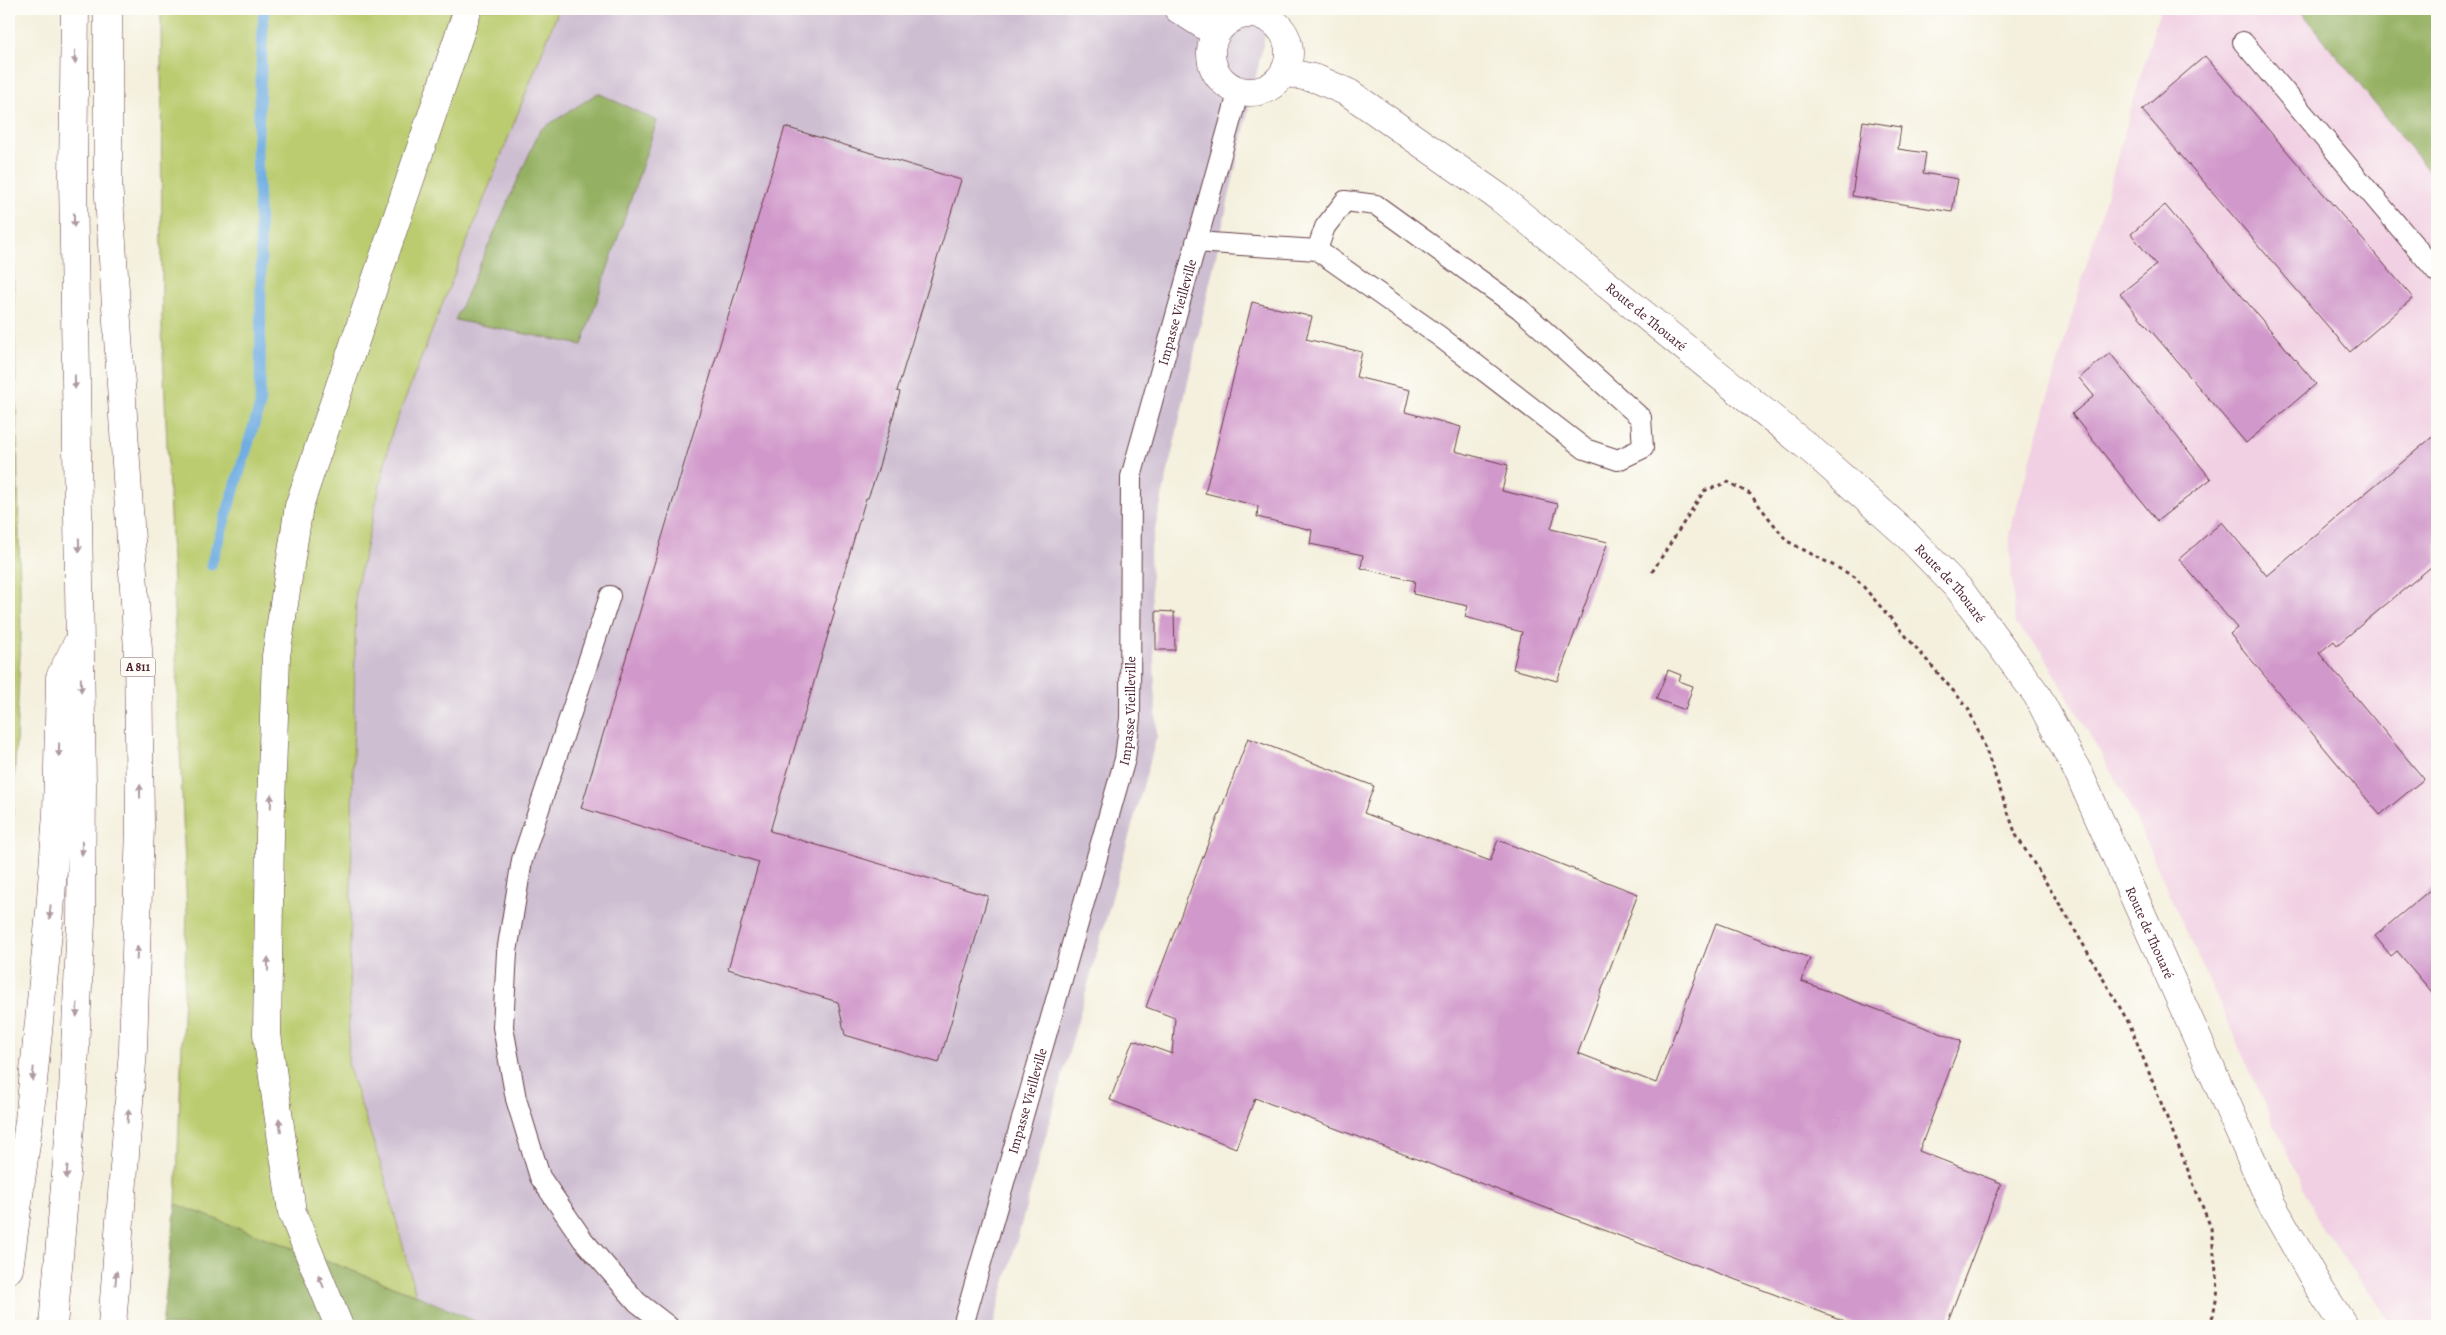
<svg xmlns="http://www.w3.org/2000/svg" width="2446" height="1335" viewBox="0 0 2446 1335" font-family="Alegreya,serif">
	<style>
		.built { fill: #f1d0e3 }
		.industrial { fill: #cebed1 }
		.green { fill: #bbcc6f; stroke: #82764d }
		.forest { fill: #94b062; stroke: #6f6846 }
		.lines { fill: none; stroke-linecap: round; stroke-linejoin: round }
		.stream { stroke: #70ade2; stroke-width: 11 }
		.building { fill: #d199cb }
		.lane-casing { stroke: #643e46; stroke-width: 22 }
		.secondary-casing { stroke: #643e46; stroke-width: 29 }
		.highway-casing { stroke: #643e46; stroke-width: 29 }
		.path { stroke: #643e46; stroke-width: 3; stroke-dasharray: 4 4; stroke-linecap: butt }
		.lane { stroke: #fff; stroke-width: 20 }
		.secondary { stroke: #fff; stroke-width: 28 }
		.highway { stroke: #fff; stroke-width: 28 }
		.oneway { fill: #ae9aa0 }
		.labels { text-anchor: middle; stroke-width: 4; stroke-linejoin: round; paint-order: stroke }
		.shield { fill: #fdfcf7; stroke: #806168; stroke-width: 1 }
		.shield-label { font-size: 12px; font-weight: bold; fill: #4a1f2b }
		.street-label { font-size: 14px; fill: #4a1f2b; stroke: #fdfcf7 }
	</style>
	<rect width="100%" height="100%" fill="#fdfcf7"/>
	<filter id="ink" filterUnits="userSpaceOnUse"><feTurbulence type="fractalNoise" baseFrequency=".02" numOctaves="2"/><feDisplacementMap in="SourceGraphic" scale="10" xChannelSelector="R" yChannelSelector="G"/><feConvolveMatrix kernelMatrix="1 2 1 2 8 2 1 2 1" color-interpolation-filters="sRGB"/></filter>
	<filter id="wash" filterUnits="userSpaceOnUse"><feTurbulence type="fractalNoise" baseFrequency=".0096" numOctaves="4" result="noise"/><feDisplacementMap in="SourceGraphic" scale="20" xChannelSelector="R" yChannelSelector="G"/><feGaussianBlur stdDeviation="1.12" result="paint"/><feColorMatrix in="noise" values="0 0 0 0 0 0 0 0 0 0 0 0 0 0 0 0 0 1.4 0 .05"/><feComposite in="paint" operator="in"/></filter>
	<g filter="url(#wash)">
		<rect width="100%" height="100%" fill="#f4f0dd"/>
		<path class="built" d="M2160,9h120l21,2 136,171v1144h-44l-74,-103 -193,-425 -83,-145 -28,-29 -6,-90z"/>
		<path class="industrial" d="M559,9h712l-121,543 7,184 -164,590h-507l-70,-31 -31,-117 -37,-113 8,-475 36,-158z"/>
		<g class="green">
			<path d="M161,9h398l-167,423 -36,158 -8,475 37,113 31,117 -240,-91 11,-292 -25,-584z"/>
			<path d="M10,123l11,511 -12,258v-768z"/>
		</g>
		<g class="forest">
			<path d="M9,9h3l-3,115z"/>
			<path d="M2280,9h157v173l-136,-171z"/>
			<path d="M598,93l59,28 -75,224 -127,-25 85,-190z"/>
			<path d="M176,1204l240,91 70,31h-324z"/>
		</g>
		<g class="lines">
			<path class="stream" d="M211,565l49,-160 1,-146 -4,-107 7,-143"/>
		</g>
		<g id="blocks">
			<g class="building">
				<path d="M2205,56l208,242 -63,54 -208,-242z"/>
				<path d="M1863,121l38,6 -3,22 28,4 -3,20 35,6 -6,33 -100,-16z"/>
				<path d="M785,127l176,53 -64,211 3,1 -23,81 -9,25h-2l-33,112 2,1 -65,220 218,65 -49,167 -94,-28 -7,-33 -110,-33 31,-107 -178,-54z"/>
				<path d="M2165,205l151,179 -70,59 -126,-149 36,-29 -25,-31z"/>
				<path d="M1252,302l60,15 -6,22 56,13 -6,25 54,13 -5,22 56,15 -6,24 53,14 -6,26 56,13 -7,25 57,13 -51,139 -44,-12 9,-37 -57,-15 3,-11 -55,-12 2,-13 -54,-13 2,-13 -53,-11 2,-14 -55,-13 1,-11 -53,-13z"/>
				<path d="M2110,353l101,126 -54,42 -85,-107 22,-18 -15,-18z"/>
				<path d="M2437,433v129l-100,83 -3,-4 -15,12 105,126 -44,36 -150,-181 7,-6 -58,-69 43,-37 45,54z"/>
				<path d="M1156,611l18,1 1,38h-19z"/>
				<path d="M1668,670l13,5 -2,6 14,5 -8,24 -29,-11z"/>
				<path d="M1248,738l126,48 -10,27 126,48 8,-21 140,54 -60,159 78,30 60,-160 94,35 -9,23 160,60 -42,110 82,32 -55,143h-88l-603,-228 -19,50 -126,-48 23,-60 39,14 3,-36 -29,-11z"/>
				<path d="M2437,884v114l-40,-47 -6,5 -16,-20z"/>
			</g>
		</g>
	</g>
	<g filter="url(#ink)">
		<use href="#blocks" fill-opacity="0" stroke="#643e46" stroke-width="1"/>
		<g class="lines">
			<defs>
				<g id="lane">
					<path d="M2243,42l194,230"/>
					<path d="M1196,242l121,8 122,86 146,113 33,11 25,-12 -2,-30 -121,-109 -144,-104 -31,-4 -20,26 -8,23"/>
					<path d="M610,596l-88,264 -15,92 -4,75 13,72 24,78 43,63 54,62 31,24"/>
					<path id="s1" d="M964,1322l161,-563 5,-41 1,-241 108,-387"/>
				</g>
				<g id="secondary">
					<path d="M1178,9l38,24"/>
					<circle cx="1250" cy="53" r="39"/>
					<path id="s2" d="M1285,72l32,7 32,14 151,105 314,254 93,83 53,55 77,105 43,81 192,429 49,86 23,35"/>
				</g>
				<g id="highway">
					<path d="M108,9v172l30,469 2,176 -7,223 -21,277"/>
					<path d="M9,1269l20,-148 21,-209 7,-99 3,-136 19,-37"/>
					<path d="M53,1326l20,-234 8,-171 1,-136 -9,-609 2,-167"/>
					<path d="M339,1326l-47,-114 -25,-178 3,-199 6,-179 23,-150 169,-497"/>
				</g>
			</defs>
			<use href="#lane" class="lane-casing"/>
			<use href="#secondary" class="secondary-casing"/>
			<use href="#highway" class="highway-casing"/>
			<path class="path" d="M1652,572l52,-81 24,-9 22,12 37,47 68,36 113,131 17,39 31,88 46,73 68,117 81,203 7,61 -5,27 -8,10"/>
			<use href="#lane" class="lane"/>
			<use href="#secondary" class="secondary"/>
			<use href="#highway" class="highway"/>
		</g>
		<defs><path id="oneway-solid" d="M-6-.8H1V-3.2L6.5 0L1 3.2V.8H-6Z" transform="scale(1.25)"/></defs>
		<g class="oneway">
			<use href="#oneway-solid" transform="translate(75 57) rotate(91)"/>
			<use href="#oneway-solid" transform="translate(74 220) rotate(90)"/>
			<use href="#oneway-solid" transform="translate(75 382) rotate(89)"/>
			<use href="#oneway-solid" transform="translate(79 545) rotate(89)"/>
			<use href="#oneway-solid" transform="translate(81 685) rotate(89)"/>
			<use href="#oneway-solid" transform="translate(59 750) rotate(91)"/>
			<use href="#oneway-solid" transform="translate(140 791) rotate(-91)"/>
			<use href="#oneway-solid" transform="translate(271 801) rotate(-88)"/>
			<use href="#oneway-solid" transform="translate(82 848) rotate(90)"/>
			<use href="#oneway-solid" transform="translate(50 912) rotate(95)"/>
			<use href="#oneway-solid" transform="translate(137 953) rotate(-87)"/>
			<use href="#oneway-solid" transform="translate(268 964) rotate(-89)"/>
			<use href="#oneway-solid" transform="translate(77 1010) rotate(93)"/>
			<use href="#oneway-solid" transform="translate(33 1074) rotate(96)"/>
			<use href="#oneway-solid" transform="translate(128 1116) rotate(-86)"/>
			<use href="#oneway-solid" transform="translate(280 1125) rotate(-98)"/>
			<use href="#oneway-solid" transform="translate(67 1172) rotate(95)"/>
			<use href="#oneway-solid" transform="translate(116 1278) rotate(-85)"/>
			<use href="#oneway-solid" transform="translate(321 1281) rotate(-113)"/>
		</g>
	</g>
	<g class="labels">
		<rect class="shield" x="120.5" y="657.5" width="35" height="19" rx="4"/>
		<g class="shield-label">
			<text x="138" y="671">A 811</text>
		</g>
		<g class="street-label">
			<text dy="5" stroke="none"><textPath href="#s1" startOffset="1039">Impasse Vieilleville</textPath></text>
			<text dy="5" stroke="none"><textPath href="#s2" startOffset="440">Route de Thouaré</textPath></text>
			<text dy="5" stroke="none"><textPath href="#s2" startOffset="845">Route de Thouaré</textPath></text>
			<text dy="5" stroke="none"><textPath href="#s1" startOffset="634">Impasse Vieilleville</textPath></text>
			<text dy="5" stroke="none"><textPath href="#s2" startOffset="1250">Route de Thouaré</textPath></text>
			<text dy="5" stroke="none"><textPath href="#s1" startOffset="230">Impasse Vieilleville</textPath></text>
		</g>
	</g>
	<rect width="2446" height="1335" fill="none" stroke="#fdfcf7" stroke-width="30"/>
</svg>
